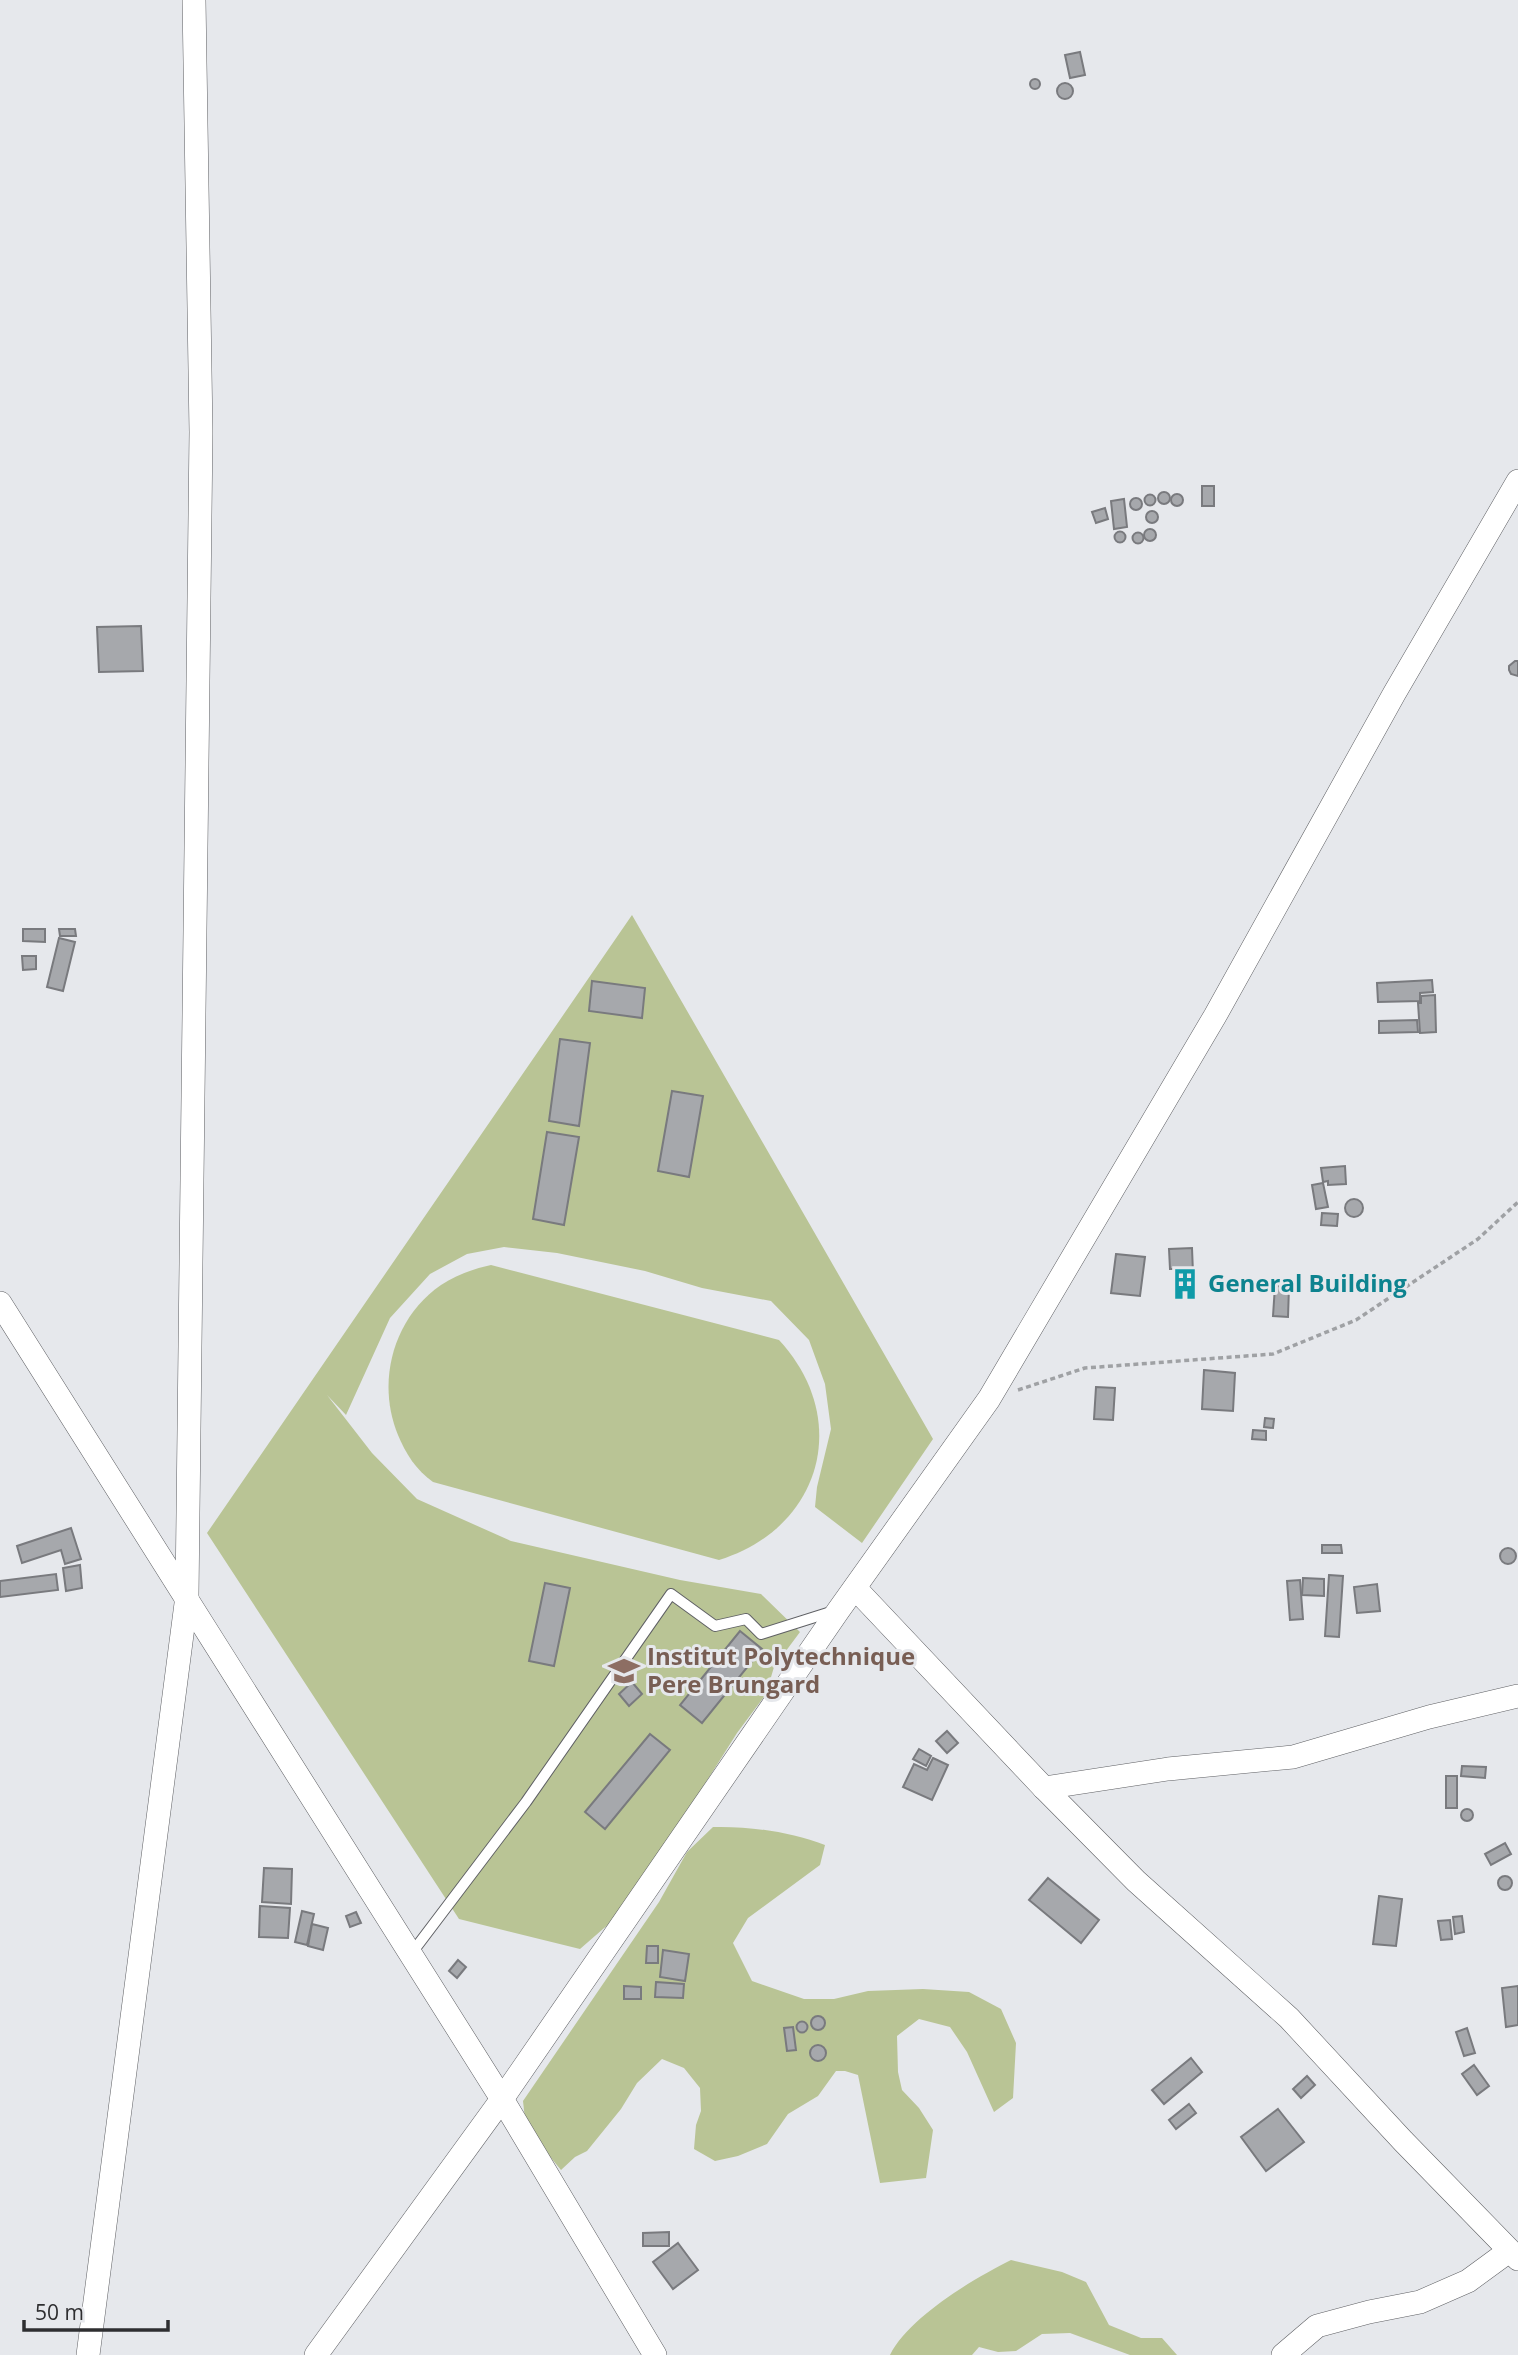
<svg xmlns="http://www.w3.org/2000/svg" width="1518" height="2355" viewBox="0 0 1518 2355" font-family="'Open Sans',sans-serif">
	<style>
		.green { fill: #b9c495 }
		.building { fill: #a6a8ac; stroke: #797a7e; stroke-width: 2 }
		.lines { fill: none; stroke-linecap: round; stroke-linejoin: round }
		.service-casing { stroke: #5f6064; stroke-width: 12 }
		.minor-casing { stroke: #5f6064; stroke-width: 24 }
		.path { stroke: #9fa1a4; stroke-width: 3.5; stroke-dasharray: 5 3.5; stroke-linecap: butt }
		.service { stroke: #fff; stroke-width: 10 }
		.minor { stroke: #fff; stroke-width: 23 }
		.labels { text-anchor: middle; stroke-width: 6; stroke-linejoin: round; paint-order: stroke }
		.culture-label { font-size: 24px; font-weight: bold; fill: #0d838f; stroke: #e6e8ec; text-anchor: start }
		.education-label { font-size: 24px; font-weight: bold; fill: #785e54; stroke: #e6e8ec; text-anchor: start }
	</style>
	<rect width="100%" height="100%" fill="#e6e8ec"/>
	<g class="green">
		<path d="M632,915l301,524 -71,104 -47,-36 2,-20 14,-58 -6,-45 -16,-44 -38,-39 -69,-13 -57,-17 -88,-18 -53,-6 -37,7 -37,20 -40,44 -44,97 -19,-20 45,58 45,46 94,42 169,39 81,14 39,38 -26,35 -8,27 -29,39 -36,57 -90,132 -31,27 -121,-30 -252,-386z"/>
		<path d="M491,1265l288,75c73,79 43,188 -60,220l-286,-78c-17,-12 -27,-28 -35,-47 -22,-53 -5,-117 43,-150 15,-10 32,-16 50,-20z"/>
		<path d="M713,1827c37,-1 77,5 112,18l-5,20 -72,53 -15,25 19,38 52,18h30l34,-8 55,-2 46,3 32,17 15,34 -3,55 -19,14 -27,-60 -17,-25 -31,-8 -22,17 1,36 4,18 17,18 14,22 -7,48 -46,5 -22,-108 -13,-4h-9l-18,25 -30,18 -21,30 -29,12 -23,5 -21,-12 2,-24 5,-14 -1,-23 -16,-20 -22,-9 -25,24 -16,26 -34,42 -12,6 -14,13 -19,-23 -17,-28 -2,-18 136,-199 28,-50z"/>
		<path d="M1011,2260l51,12 24,10 23,43 32,13h21l15,17h-47l-60,-22 -28,1 -26,17 -18,1 -19,-5 -7,8h-82c19,-38 83,-76 121,-95z"/>
	</g>
	<g class="building">
		<path d="M1080,52l5,23 -15,3 -5,-23z"/>
		<circle cx="1035" cy="84" r="5"/>
		<circle cx="1065" cy="91" r="8"/>
		<rect x="1202" y="486" width="12" height="20"/>
		<circle cx="1164" cy="498" r="6"/>
		<circle cx="1177" cy="500" r="6"/>
		<circle cx="1150" cy="500" r="5.5"/>
		<circle cx="1136" cy="504" r="6"/>
		<path d="M1124,499l3,28 -13,2 -3,-28z"/>
		<path d="M1105,508l3,11 -12,4 -4,-11z"/>
		<circle cx="1152" cy="517" r="6"/>
		<circle cx="1150" cy="535" r="6"/>
		<circle cx="1120" cy="537" r="5.5"/>
		<circle cx="1138" cy="538" r="5.5"/>
		<path d="M141,626l2,45 -44,1 -2,-45z"/>
		<path d="M1515,661h3v15l-7,-2 -2,-4v-4z"/>
		<path d="M23,929h22v13l-22,-1z"/>
		<path d="M59,929h16l1,7h-16z"/>
		<path d="M59,938l16,4 -12,49 -16,-4z"/>
		<path d="M22,956h14v13l-13,1z"/>
		<path d="M1432,980l1,12 -13,1v8l-42,1 -1,-19z"/>
		<path d="M592,981l53,7 -3,30 -53,-7z"/>
		<path d="M1435,995l1,37 -16,1 -2,-30h3v-7z"/>
		<path d="M1417,1020l1,12 -39,1v-12z"/>
		<path d="M560,1039l30,4 -11,83 -30,-5z"/>
		<path d="M672,1091l31,5 -14,81 -31,-6z"/>
		<path d="M547,1132l32,5 -15,88 -31,-6z"/>
		<path d="M1345,1166l1,18 -18,1v-4l-5,1 -2,-14z"/>
		<path d="M1323,1183l5,24 -12,2 -4,-24z"/>
		<circle cx="1354" cy="1208" r="9"/>
		<path d="M1322,1213l16,1 -1,12 -16,-1z"/>
		<path d="M1192,1248l2,50 -17,1 -1,-30h-6l-1,-20z"/>
		<path d="M1116,1254l29,3 -5,39 -29,-3z"/>
		<path d="M1275,1286l14,1 -1,30 -15,-1z"/>
		<path d="M1204,1370l31,3 -2,38 -31,-2z"/>
		<path d="M1096,1387l19,1 -2,32 -19,-1z"/>
		<path d="M1265,1418l9,1 -1,9 -9,-1z"/>
		<path d="M1253,1430l13,1v9l-14,-1z"/>
		<path d="M71,1528l10,31 -16,5 -4,-14 -39,13 -5,-17z"/>
		<path d="M1322,1545h19l1,8h-20z"/>
		<circle cx="1508" cy="1556" r="8"/>
		<path d="M80,1565l2,23 -16,3 -3,-23z"/>
		<path d="M56,1574l2,16 -58,7v-16z"/>
		<path d="M1329,1575l14,1 -4,61 -14,-1z"/>
		<path d="M1303,1578l21,1v17l-22,-1z"/>
		<path d="M1300,1580l3,39 -13,1 -3,-39z"/>
		<path d="M545,1583l25,5 -16,78 -25,-5z"/>
		<path d="M1377,1584l3,27 -23,2 -3,-26z"/>
		<path d="M740,1631l22,18 -60,74 -22,-18z"/>
		<path d="M632,1682l10,12 -13,12 -10,-12z"/>
		<path d="M947,1731l11,12 -11,10 -11,-12z"/>
		<path d="M650,1734l20,16 -65,79 -20,-17z"/>
		<path d="M919,1749l12,7 -5,10 -13,-7z"/>
		<path d="M933,1758l15,7 -16,35 -29,-13 11,-23 13,6z"/>
		<path d="M1462,1766l24,1 -1,11 -24,-2z"/>
		<rect x="1446" y="1776" width="11" height="32"/>
		<circle cx="1467" cy="1815" r="6"/>
		<path d="M1505,1843l6,11 -20,11 -6,-11z"/>
		<path d="M264,1868l28,1 -1,35 -29,-2z"/>
		<circle cx="1505" cy="1883" r="7"/>
		<path d="M1048,1878l51,42 -18,23 -52,-43z"/>
		<path d="M1379,1896l23,3 -6,47 -23,-2z"/>
		<path d="M260,1906l30,2 -2,30 -29,-1z"/>
		<path d="M302,1911l12,3 -7,31 -12,-3z"/>
		<path d="M356,1912l5,11 -11,4 -4,-11z"/>
		<path d="M1462,1916l2,16 -9,2 -2,-17z"/>
		<path d="M1450,1920l2,19 -11,1 -3,-19z"/>
		<path d="M312,1924l16,4 -5,22 -15,-4z"/>
		<path d="M647,1946h11v17h-12z"/>
		<path d="M663,1950l26,4 -4,27 -25,-4z"/>
		<path d="M458,1960l8,7 -9,11 -8,-7z"/>
		<path d="M656,1982l28,2 -1,14 -28,-1z"/>
		<path d="M624,1986l17,1v12h-17z"/>
		<path d="M1518,1986v39l-12,2 -4,-39z"/>
		<circle cx="818" cy="2023" r="7"/>
		<circle cx="802" cy="2027" r="5.5"/>
		<path d="M793,2027l3,23 -9,1 -3,-23z"/>
		<path d="M1467,2028l8,25 -11,3 -8,-24z"/>
		<circle cx="818" cy="2053" r="8"/>
		<path d="M1191,2058l11,14 -38,32 -12,-14z"/>
		<path d="M1474,2065l15,21 -12,9 -15,-21z"/>
		<path d="M1307,2076l8,9 -14,13 -8,-9z"/>
		<path d="M1189,2104l7,9 -20,16 -7,-9z"/>
		<path d="M1278,2109l26,33 -38,29 -25,-34z"/>
		<path d="M669,2232v14h-26v-13z"/>
		<path d="M678,2243l20,27 -25,19 -20,-27z"/>
	</g>
	<g class="lines">
		<defs>
			<path id="service" d="M411,1954l115,-152 145,-208 44,32 31,-7 15,15 73,-23"/>
			<g id="minor">
				<path d="M0,1303l502,796 153,256"/>
				<path d="M855,1588l189,200 92,93 153,137 114,123 115,118"/>
				<path d="M1044,1788l124,-19 125,-12 136,-40 89,-21"/>
				<path d="M88,2355l99,-759 14,-1164 -7,-432"/>
				<path d="M316,2355l186,-256 336,-488 151,-212 226,-383 179,-322 124,-213"/>
				<path d="M1283,2355l34,-29 52,-14 51,-10 48,-21 41,-30"/>
			</g>
		</defs>
		<use href="#service" class="service-casing"/>
		<use href="#minor" class="minor-casing"/>
		<path class="path" d="M1018,1390l67,-22 188,-14 83,-34 122,-81 40,-37"/>
		<use href="#service" class="service"/>
		<use href="#minor" class="minor"/>
	</g>
	<defs>
		<symbol id="building-bare" viewBox="-9 -9 18 18"><path d="M-4-6H4V6H1V3H-1V6H-4ZM-2.5-4.3h1.7v1.8h-1.7ZM.8-4.3h1.7v1.8H.8ZM-2.5-1h1.7V.8h-1.7ZM.8-1h1.7V.8H.8Z" fill="#0f9aa8" stroke="#e6e8ec" stroke-width="2.5" paint-order="stroke"/></symbol>
		<symbol id="school-bare" viewBox="-9 -9 18 18"><path d="M0-5L7-2L0 1L-7-2ZM-4 1L0 2.5L4 1V4Q0 6-4 4Z" fill="#8d6e63" stroke="#e6e8ec" stroke-width="2.5" paint-order="stroke"/></symbol>
	</defs>
	<g fill-rule="evenodd">
		<use href="#building-bare" x="1163" y="1262" width="44" height="44"/>
		<use href="#school-bare" x="602" y="1649" width="44" height="44"/>
	</g>
	<g class="labels">
		<g class="culture-label">
			<text x="1208" y="1292">General Building</text>
		</g>
		<g class="education-label">
			<text x="647" y="1665">Institut Polytechnique<tspan x="647" dy="28">Pere Brungard</tspan></text>
		</g>
	</g>
	<path d="M24 2320v10h144v-10" fill="none" stroke="#2e2e30" stroke-width="3.5"/>
	<text x="35" y="2320" font-size="21" fill="#2e2e30" stroke="#e6e8ec" stroke-width="5" paint-order="stroke">50 m</text>
</svg>
